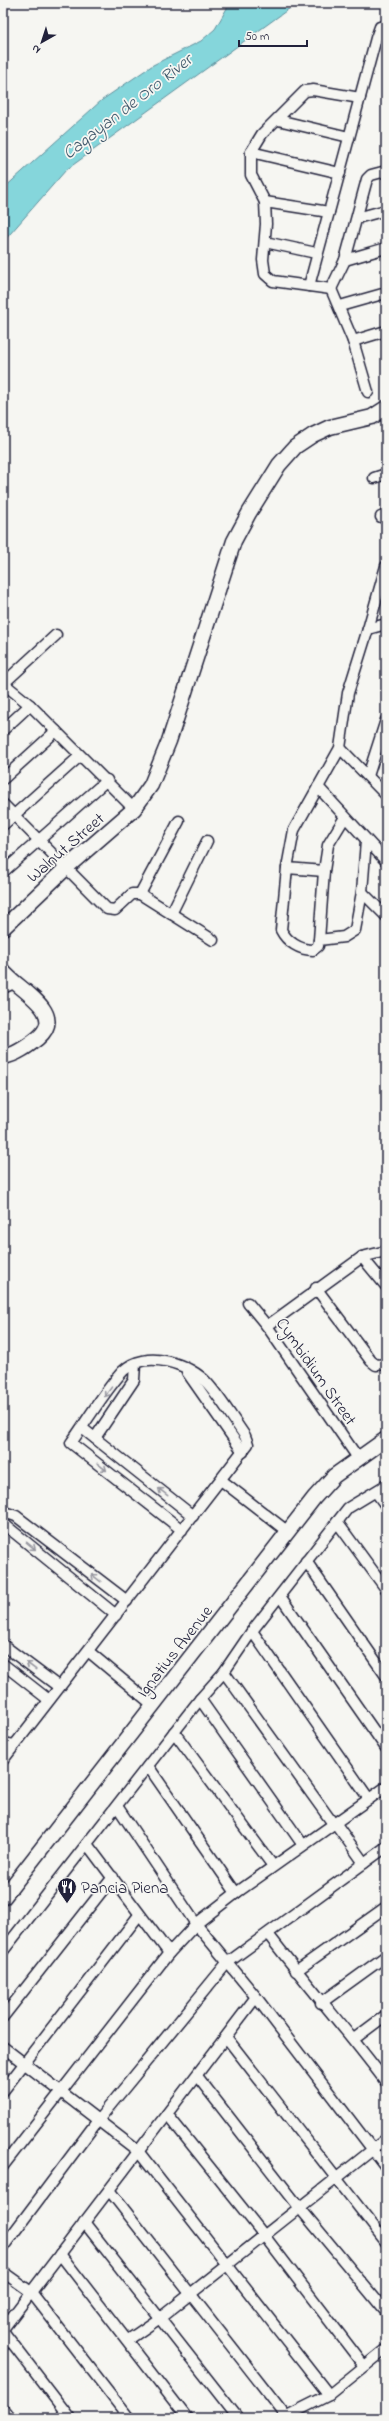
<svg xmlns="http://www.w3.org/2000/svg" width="389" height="2421" viewBox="0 0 389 2421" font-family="'Indie Flower',sans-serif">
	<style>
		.water { fill: #85d6db; stroke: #5d8e9b }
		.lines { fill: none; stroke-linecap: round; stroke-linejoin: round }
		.street-casing { stroke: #22223b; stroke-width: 13 }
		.secondary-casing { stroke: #22223b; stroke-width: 17 }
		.street { stroke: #f6f6f2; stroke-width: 10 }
		.secondary { stroke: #f6f6f2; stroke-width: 14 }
		.oneway { stroke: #9797a0 }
		.labels { text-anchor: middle; stroke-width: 3.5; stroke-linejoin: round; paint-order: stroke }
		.street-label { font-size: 17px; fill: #22223b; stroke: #f6f6f2 }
		.poi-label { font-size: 17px; fill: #22223b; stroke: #f6f6f2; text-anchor: start }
		.water-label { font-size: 18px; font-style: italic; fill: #40586b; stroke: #f6f6f2 }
	</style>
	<rect width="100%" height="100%" fill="#f6f6f2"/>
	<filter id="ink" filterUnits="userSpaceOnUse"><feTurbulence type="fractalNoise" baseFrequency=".025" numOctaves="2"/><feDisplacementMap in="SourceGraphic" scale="8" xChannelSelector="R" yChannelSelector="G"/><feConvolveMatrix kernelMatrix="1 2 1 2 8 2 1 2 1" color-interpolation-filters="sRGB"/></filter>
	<g filter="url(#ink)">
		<path class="water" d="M230,3h67l-231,167 -63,72v-53l99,-89 51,-35 48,-24 14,-12z"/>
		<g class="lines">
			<defs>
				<g id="street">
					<path d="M278,120l71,17"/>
					<path d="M251,152l89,21"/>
					<path d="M265,202l64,10"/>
					<path d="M357,218l29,-8"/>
					<path d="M265,242l51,11"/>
					<path d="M345,260l41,-12"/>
					<path d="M309,286l67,-248 4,-11 6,-1"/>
					<path d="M331,289l-58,-8 -8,-7 -2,-14 3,-36 -1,-22 -14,-27v-23l11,-18 43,-43 8,-1 47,8"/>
					<path d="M331,289l14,-29 22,-81 4,-4 15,-4"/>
					<path d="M331,289l22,52 15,51"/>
					<path d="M340,306l46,-13"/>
					<path d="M353,341l33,-10"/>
					<path d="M374,478l12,-4"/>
					<path d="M381,517l5,-2"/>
					<path d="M386,566l-18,63 18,-5"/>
					<path d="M3,683l27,22 104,104"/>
					<path d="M3,684l53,-49"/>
					<path d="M3,730l27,-25"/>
					<path d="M340,748l46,47"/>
					<path d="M368,776l18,-56"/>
					<path d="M3,779l53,-48"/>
					<path d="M318,787l68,74"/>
					<path d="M3,804l104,105 8,1 17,-16h8l73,46"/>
					<path d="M3,825l77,-69"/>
					<path d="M366,841l-4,51 -7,38 -11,7 -25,3 -1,6 -5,4c-13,0 -26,-8 -32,-20l6,-62 7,-38 46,-82 8,-55 20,-64"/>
					<path d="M287,868l37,3"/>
					<path d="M3,872l104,-92"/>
					<path d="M362,892l24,24"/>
					<path d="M140,894l39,-73"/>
					<path d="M171,914l36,-73"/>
					<path d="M319,940l5,-69 4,-26 17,-28"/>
					<path d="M3,988l11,-5"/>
					<path d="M362,1257l24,29"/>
					<path d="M316,1288l55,73 5,4 10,-1"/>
					<path d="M248,1303l19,23 91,132"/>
					<path d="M267,1326l95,-69 24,-6"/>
					<path d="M187,1372l56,80"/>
					<path d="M82,1428l111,88"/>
					<path d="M95,1438l39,-58 1,-16"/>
					<path d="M221,1480l67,52"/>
					<path d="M376,1492l10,14"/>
					<path d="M3,1518l4,-5 9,3 111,85"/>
					<path d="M3,1520l2,5 111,90"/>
					<path d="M337,1522l49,67"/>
					<path d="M306,1561l80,115"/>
					<path d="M280,1596l106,152"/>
					<path d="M252,1631l117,168"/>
					<path d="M3,1645l56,42"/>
					<path d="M88,1651l66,55"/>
					<path d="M3,1664l46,36"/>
					<path d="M224,1672l110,153"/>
					<path d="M200,1699l103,146"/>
					<path d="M174,1732l99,134"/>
					<path d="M3,1743l11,2"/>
					<path d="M3,1760l245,-316 -3,-8c-12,-17 -23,-36 -37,-52 -18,-21 -63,-35 -85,-13 -17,18 -37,51 -52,72l111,87"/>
					<path d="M148,1766l88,127"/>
					<path d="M117,1806l79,118 60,73 130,170"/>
					<path d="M336,1824l28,39"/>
					<path d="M87,1844l82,109"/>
					<path d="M268,1934c38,50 80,97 118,148"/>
					<path d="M3,1951l197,-252 24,-27 28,-41 96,-123 38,-23"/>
					<path d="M296,1971l90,-64"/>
					<path d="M321,2003l65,-47"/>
					<path d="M3,2017l110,-140"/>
					<path d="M226,2037l160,205"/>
					<path d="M354,2039l32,-24"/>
					<path d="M3,2047l135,104 191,244"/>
					<path d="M197,2076l102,131 87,105"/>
					<path d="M3,2091l136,-176"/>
					<path d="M167,2114l96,120 101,132"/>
					<path d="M3,2166l166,-213 27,-29 40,-31 150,-106"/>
					<path d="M109,2190l177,226"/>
					<path d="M84,2222l154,196"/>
					<path d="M3,2247l96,-128 128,-156 159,-116"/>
					<path d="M60,2254l127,164"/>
					<path d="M3,2272l28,20 98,126"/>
					<path d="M3,2329l253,-332"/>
					<path d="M3,2331l67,87"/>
					<path d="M128,2340l32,-22 226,-179"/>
					<path d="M3,2409l7,9"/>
					<path d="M283,2418l46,-23 57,-46"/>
				</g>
				<g id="secondary">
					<path d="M3,928l63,-60 68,-59 17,-24 18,-44 65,-200 15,-28 30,-48 16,-18 18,-12 17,-8 42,-10 14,-9"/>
					<path d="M3,971c15,19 65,41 35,67 -10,8 -22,17 -35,19"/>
					<path d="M3,1898l311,-400 20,-22 52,-37"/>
				</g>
			</defs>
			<use href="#street" class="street-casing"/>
			<use href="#secondary" class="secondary-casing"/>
			<use href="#street" class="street"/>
			<use href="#secondary" class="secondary"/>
		</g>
		<defs><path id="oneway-shaft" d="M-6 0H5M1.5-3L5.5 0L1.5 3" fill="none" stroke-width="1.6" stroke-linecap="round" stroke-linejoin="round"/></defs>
		<g class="oneway">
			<use href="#oneway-shaft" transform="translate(108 1392) rotate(126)"/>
			<use href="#oneway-shaft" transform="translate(102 1467) rotate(38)"/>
			<use href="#oneway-shaft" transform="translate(163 1492) rotate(-142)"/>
			<use href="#oneway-shaft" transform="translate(31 1546) rotate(39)"/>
			<use href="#oneway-shaft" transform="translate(96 1578) rotate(-142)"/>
			<use href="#oneway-shaft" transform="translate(31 1666) rotate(-143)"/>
		</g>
	</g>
	<defs>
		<symbol id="restaurant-pin" viewBox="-11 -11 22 30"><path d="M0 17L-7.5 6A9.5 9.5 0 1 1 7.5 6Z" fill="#22223b" stroke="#f6f6f2"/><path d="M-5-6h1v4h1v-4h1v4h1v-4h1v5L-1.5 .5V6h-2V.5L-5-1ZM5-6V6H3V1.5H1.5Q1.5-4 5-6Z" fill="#fff"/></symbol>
	</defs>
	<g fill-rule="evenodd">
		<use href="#restaurant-pin" x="56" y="1876" width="22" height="30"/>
	</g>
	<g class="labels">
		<g class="street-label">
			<text transform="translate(65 847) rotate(-41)" y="6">Walnut Street</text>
			<text transform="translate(317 1371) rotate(55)" y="6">Cymbidium Street</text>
			<text transform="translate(174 1651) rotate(-52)" y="6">Ignatius Avenue</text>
		</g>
		<g class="poi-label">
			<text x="81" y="1893">Pancia Piena</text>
		</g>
		<g class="water-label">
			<text transform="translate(127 106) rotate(-38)" y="6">Cagayan de Oro River</text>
		</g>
	</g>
	<rect width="389" height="2421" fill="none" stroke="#f6f6f2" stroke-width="16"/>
	<rect x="8" y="8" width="373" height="2405" fill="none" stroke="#22223b" stroke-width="1.5" filter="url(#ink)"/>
	<g transform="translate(42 42) rotate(219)" stroke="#f6f6f2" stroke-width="3" paint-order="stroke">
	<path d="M0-3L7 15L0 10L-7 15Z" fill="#22223b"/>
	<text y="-6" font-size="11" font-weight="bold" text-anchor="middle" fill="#22223b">N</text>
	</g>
	<path d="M239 40v6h68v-6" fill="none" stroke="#22223b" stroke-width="2"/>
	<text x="245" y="40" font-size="12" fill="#22223b" stroke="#f6f6f2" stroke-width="3" paint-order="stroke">50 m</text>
</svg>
